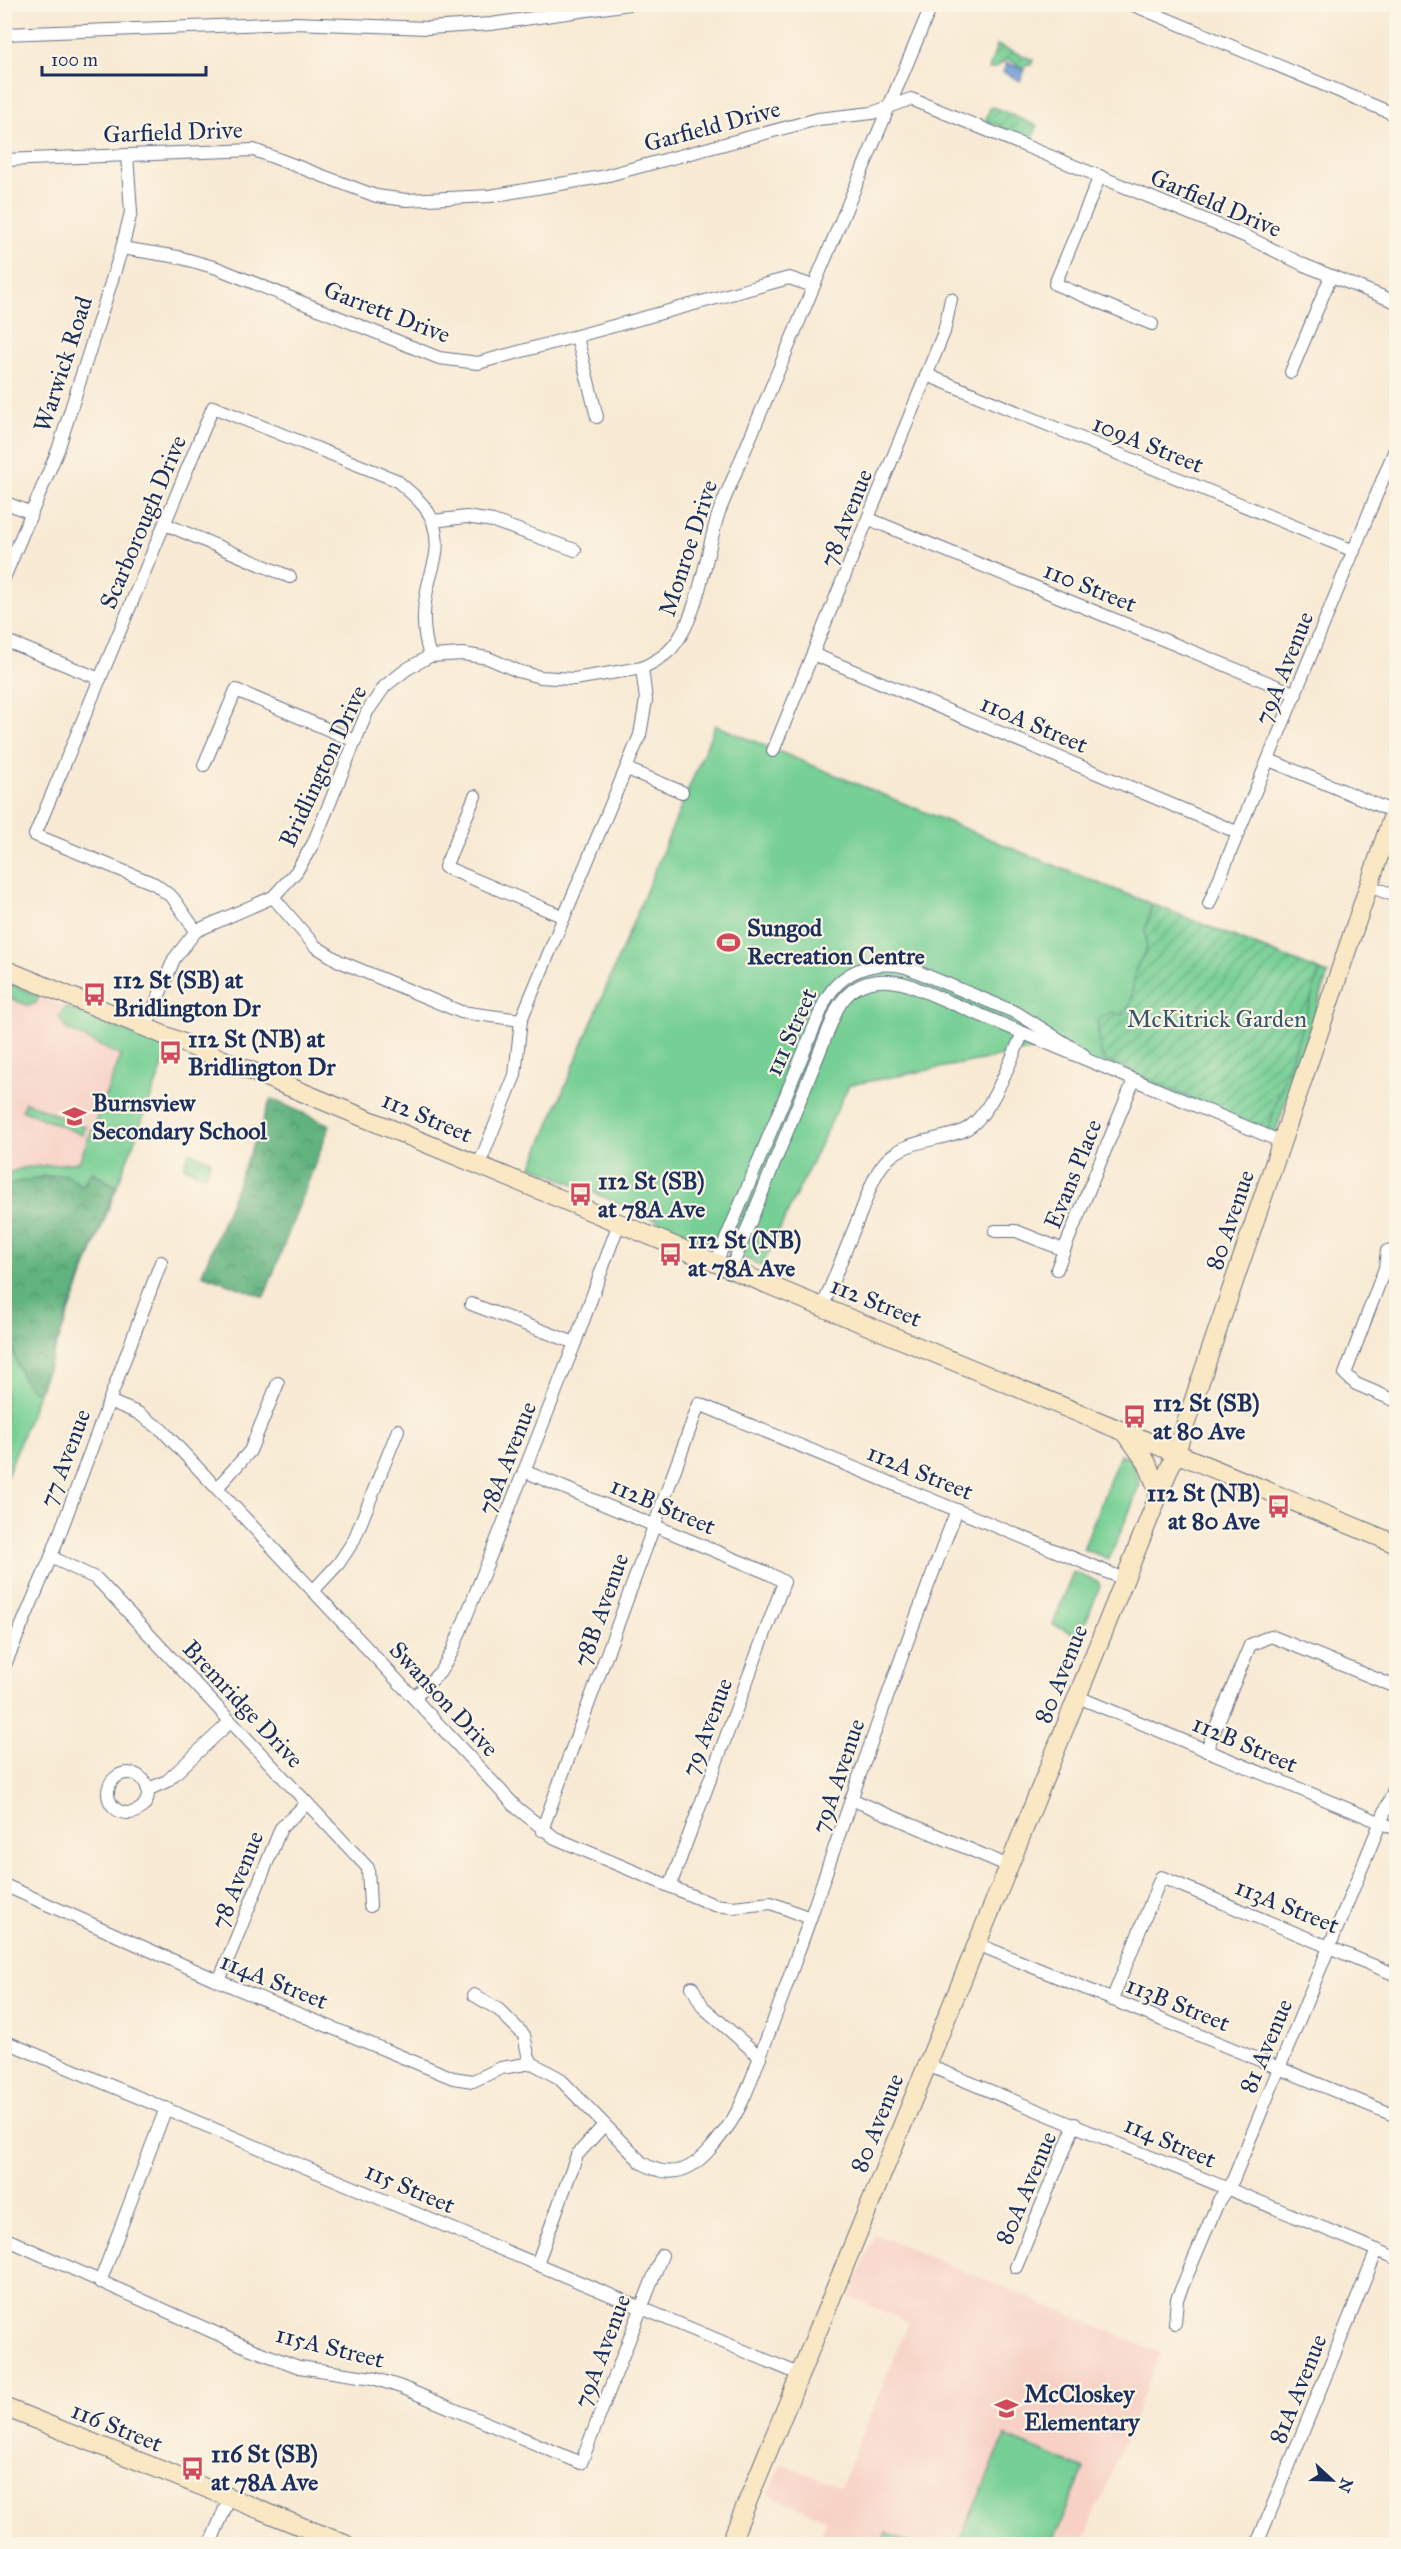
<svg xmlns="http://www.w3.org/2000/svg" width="1401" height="2549" viewBox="0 0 1401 2549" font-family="'IM FELL Great Primer',serif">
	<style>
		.built { fill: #f7d1c6 }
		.green { fill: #76cf94; stroke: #487f79; stroke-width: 1.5; fill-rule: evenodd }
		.forest { fill: url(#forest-crowns); stroke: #3e706e; stroke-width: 1.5 }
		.garden { fill: url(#garden-furrows); stroke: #487f79; stroke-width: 1.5 }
		.water { fill: #6d9bd5; stroke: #44659a; stroke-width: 1.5 }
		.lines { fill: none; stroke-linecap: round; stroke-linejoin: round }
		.street-casing { stroke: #687087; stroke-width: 14 }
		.secondary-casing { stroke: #687087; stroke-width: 20 }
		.street { stroke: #fff; stroke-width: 12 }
		.secondary { stroke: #fae7c3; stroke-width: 18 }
		.labels { text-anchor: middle; stroke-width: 4.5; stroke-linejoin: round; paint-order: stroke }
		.street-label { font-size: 24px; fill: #1b2f5e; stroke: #fcf5e5 }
		.poi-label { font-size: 24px; font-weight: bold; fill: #1b2f5e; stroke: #fcf5e5; text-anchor: start }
		.park-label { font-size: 24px; fill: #32576c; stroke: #fcf5e5 }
	</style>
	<defs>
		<pattern id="forest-crowns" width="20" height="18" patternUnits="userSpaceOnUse" patternTransform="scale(1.5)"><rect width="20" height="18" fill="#60b27e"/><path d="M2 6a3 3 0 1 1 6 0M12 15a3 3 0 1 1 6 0" fill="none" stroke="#4e916a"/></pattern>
		<pattern id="garden-furrows" width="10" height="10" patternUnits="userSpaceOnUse" patternTransform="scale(1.5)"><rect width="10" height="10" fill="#76cf94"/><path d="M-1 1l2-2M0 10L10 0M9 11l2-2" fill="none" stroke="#60a87c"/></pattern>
	</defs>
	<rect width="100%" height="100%" fill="#fcf5e5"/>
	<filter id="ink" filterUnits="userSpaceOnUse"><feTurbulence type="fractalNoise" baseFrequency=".0167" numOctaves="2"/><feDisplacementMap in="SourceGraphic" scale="12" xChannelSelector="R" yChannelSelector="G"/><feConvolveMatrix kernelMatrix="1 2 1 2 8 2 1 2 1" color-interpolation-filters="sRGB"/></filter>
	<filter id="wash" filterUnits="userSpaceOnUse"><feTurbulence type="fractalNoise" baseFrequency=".008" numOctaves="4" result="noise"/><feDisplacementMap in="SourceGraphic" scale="24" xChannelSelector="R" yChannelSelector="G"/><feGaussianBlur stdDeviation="1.35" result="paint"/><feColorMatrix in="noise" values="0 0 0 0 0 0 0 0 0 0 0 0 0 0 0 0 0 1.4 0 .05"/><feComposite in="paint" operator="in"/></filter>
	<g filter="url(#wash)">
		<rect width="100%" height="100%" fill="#f8ead4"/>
		<g class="built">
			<path d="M4,982l165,68 -51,131 -113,-1z"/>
			<path d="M875,2234l286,119 -79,191h-266l10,-25 -58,-24 13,-32 59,24 69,-165 -60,-25z"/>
		</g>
		<g class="green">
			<path d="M715,725l318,132 295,117 -53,160 -235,-85 -191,36 -87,181 -230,-100z"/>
			<path d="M5,981l34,15 -3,7 -7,3 -24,-10z"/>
			<path d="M66,1007l98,40 3,8 -162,426v-307l17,-6 57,-6 42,-106 -55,-27 -7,-13zM68,1175l6,5h-39l8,-4z"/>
			<path d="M25,1102l61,25 -3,8 -61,-25z"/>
			<path d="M189,1152l22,8 -6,15 -21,-8z"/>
			<path d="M1120,1454l12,6 7,23 -6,20 -24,56 -26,-10z"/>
			<path d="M1073,1572l25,10 2,4 -20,50 -27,-11z"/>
			<path d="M1005,2436l79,33 -32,75h-94z"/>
			<path d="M886,2533l27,11h-32z"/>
		</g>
		<g class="forest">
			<path d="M271,1099l59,26 -66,172 -62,-23z"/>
			<path d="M92,1172l24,14 -78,207c-23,-12 -20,-40 -33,-59v-144l7,-7 46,-8h10l15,12 2,-7z"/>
		</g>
		<g class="garden">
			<path d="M997,45l36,15 -2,5 -4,-1 -4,4 -15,-9 -13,9 -6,1z"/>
			<path d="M993,107l44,19 -5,14 -47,-19 5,-13z"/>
			<path d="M1152,904l168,67 -53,161 -165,-73 -5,-38 13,-9 12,3 8,-10 6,-37 11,-19 -2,-19z"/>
		</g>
		<path class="water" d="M1007,63l18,7 -5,11 -17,-9z"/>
	</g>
	<g filter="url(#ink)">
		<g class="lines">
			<defs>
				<g id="street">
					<path d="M1131,4l265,111"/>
					<path d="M4,34l290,-11 134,5 63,-4 138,-20"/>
					<path d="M4,160l250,-10 122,46 30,4 84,-4 111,-19 217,-58 54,-6 39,-14 336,138 57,28 92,37"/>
					<path d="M1100,176l-45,108 97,40"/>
					<path d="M122,248l56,9 39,11 222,90 39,5 311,-85 24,8"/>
					<path d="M577,337l20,80"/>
					<path d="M1291,372l40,-96"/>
					<path d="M927,375l427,176"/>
					<path d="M4,502l27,11"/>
					<path d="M869,519l427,175"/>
					<path d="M433,521l33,-4 27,4 82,29"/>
					<path d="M165,524l125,53"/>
					<path d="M4,578l54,-128 64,-202 9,-36 -4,-57"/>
					<path d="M4,640l96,39"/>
					<path d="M813,654l426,179"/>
					<path d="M773,751l171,-419 7,-33"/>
					<path d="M1269,760l125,52"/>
					<path d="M204,765l32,-75 119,51"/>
					<path d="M627,769l55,23"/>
					<path d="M475,796l-30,71 119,50"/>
					<path d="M1369,886l27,10"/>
					<path d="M273,897l42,49 24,15 122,51 60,8"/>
					<path d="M1209,904l187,-457"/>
					<path d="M196,931l-23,-33 -18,-14 -120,-49 178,-428 183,73c14,12 31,25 37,42 10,31 -3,47 -7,74 -4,20 -2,41 4,60"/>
					<path d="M146,1027l28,-68 22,-28 77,-34 23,-25 17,-28 54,-132 18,-26 22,-17 23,-13 33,-2 25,4 30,13 22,6 34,2 68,-11"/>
					<path d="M479,1165l36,-90 6,-55 119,-285 6,-35 -4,-32c10,-5 20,-10 27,-17 30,-30 37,-100 50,-139l213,-508"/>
					<path d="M995,1231h21l48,19 70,-170"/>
					<path d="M1387,1251l-2,17 -40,106 11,10 40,17"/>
					<path d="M716,1263l109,-262c16,-30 49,-42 81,-34l111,46 67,42"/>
					<path d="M731,1269l106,-260c16,-29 43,-33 72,-24l373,157"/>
					<path d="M1057,1269l7,-19"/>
					<path d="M471,1304l104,39"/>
					<path d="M823,1306c12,-31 25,-62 38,-94 7,-17 13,-40 27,-53 19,-19 48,-18 72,-27 30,-10 50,-72 63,-99"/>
					<path d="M109,1401l29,12 24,17 355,378 38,30 159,67 19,2 38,-4 39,15"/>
					<path d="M524,1471l246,103 14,8 -114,304"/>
					<path d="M217,1488l33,-37 28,-68"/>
					<path d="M51,1557l46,22 271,289 2,38"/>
					<path d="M313,1591l26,-28 15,-23 44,-110"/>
					<path d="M4,1667l47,-110 110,-295"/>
					<path d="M1078,1697l318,132"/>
					<path d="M414,1698l26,-26 12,-20 123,-309 44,-120"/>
					<path d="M1206,1751l44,-106 21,-9 125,51"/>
					<circle cx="128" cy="1793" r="20"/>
					<path d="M149,1789l18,-8 63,-59"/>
					<path d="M851,1799l158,67"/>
					<path d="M542,1830l157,-426 425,175"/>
					<path d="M4,1885l215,96 234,97 20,3 28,-13 31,-5"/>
					<path d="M977,1944l419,172"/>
					<path d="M219,1981l62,-153 26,-25"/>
					<path d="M692,1987l11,20 57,50"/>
					<path d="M474,1995l25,15 25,25 4,20 4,8 27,15 83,85c39,23 61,-3 84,-34 17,-22 26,-52 36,-78 17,-43 32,-88 48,-132 47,-137 94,-274 147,-409"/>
					<path d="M1112,2000l49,-123 235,98"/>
					<path d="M4,2041l795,333"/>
					<path d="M927,2065l469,193"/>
					<path d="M4,2238l247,111 48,18 74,11 28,9 180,76 81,-208"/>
					<path d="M537,2264l40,-109 27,-30"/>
					<path d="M1016,2267l59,-143"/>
					<path d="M100,2282l66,-174"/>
					<path d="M1175,2323l2,-24 42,-99 14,-20 163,-395"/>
					<path d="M210,2544l19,-45"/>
					<path d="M1257,2544l120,-294"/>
				</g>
				<g id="secondary">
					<path d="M4,969l1392,575"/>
					<path d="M1125,1432l22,31 12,30"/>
					<path d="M4,2407l341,137"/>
					<path d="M730,2544l279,-678 167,-414 220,-646"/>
				</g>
			</defs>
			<use href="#street" class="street-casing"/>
			<use href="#secondary" class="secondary-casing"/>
			<use href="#street" class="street"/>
			<use href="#secondary" class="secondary"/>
		</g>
	</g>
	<defs>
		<symbol id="stadium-bare" viewBox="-9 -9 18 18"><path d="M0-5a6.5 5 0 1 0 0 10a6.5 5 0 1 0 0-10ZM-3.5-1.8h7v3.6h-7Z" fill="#d1495b" stroke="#fcf5e5" stroke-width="2.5" paint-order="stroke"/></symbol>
		<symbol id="bus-bare" viewBox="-9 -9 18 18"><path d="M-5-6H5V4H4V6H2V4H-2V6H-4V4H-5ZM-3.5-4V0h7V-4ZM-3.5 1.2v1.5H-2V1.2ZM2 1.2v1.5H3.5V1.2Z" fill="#d1495b" stroke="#fcf5e5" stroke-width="2.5" paint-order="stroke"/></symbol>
		<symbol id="school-bare" viewBox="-9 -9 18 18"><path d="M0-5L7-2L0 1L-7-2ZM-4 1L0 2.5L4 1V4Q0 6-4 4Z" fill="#d1495b" stroke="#fcf5e5" stroke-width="2.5" paint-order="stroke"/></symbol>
	</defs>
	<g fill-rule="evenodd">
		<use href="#stadium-bare" x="712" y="926" width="33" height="33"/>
		<use href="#bus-bare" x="78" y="978" width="33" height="33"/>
		<use href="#bus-bare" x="154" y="1036" width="33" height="33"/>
		<use href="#school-bare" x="58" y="1100" width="33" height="33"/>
		<use href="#bus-bare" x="564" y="1178" width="33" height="33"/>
		<use href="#bus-bare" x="654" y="1238" width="33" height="33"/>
		<use href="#bus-bare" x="1118" y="1400" width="33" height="33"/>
		<use href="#bus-bare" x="1262" y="1490" width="33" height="33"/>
		<use href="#school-bare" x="990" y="2392" width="33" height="33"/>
		<use href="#bus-bare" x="176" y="2452" width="33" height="33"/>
	</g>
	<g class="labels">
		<g class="street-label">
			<text transform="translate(712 126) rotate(-15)" y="8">Garfield Drive</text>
			<text transform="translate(173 132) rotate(-2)" y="8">Garfield Drive</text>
			<text transform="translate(1216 203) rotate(23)" y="8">Garfield Drive</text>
			<text transform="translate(387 312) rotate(21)" y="8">Garrett Drive</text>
			<text transform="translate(63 364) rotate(-72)" y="8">Warwick Road</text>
			<text transform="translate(1148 444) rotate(22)" y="8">109A Street</text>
			<text transform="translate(846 518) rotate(-68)" y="8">78 Avenue</text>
			<text transform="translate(143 522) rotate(-67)" y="8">Scarborough Drive</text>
			<text transform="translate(688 548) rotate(-72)" y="8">Monroe Drive</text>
			<text transform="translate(1090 587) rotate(22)" y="8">110 Street</text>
			<text transform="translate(1284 668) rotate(-68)" y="8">79A Avenue</text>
			<text transform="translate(1034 724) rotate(23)" y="8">110A Street</text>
			<text transform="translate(323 766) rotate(-65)" y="8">Bridlington Drive</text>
			<text transform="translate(791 1032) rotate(-66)" y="8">111 Street</text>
			<text transform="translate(427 1117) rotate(23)" y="8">112 Street</text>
			<text transform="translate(1073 1174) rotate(-68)" y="8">Evans Place</text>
			<text transform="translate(1230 1220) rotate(-71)" y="8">80 Avenue</text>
			<text transform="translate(876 1302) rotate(22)" y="8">112 Street</text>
			<text transform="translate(65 1458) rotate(-69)" y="8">77 Avenue</text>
			<text transform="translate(507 1458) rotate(-68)" y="8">78A Avenue</text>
			<text transform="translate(920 1472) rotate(22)" y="8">112A Street</text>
			<text transform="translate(663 1506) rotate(23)" y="8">112B Street</text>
			<text transform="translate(601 1610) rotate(-70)" y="8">78B Avenue</text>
			<text transform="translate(1061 1674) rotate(-68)" y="8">80 Avenue</text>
			<text transform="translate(444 1699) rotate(47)" y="8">Swanson Drive</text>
			<text transform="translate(243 1704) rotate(47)" y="8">Bremridge Drive</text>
			<text transform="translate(707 1727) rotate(-69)" y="8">79 Avenue</text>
			<text transform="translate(1245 1744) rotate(23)" y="8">112B Street</text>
			<text transform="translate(838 1776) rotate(-71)" y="8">79A Avenue</text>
			<text transform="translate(237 1880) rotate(-68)" y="8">78 Avenue</text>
			<text transform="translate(1287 1906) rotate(22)" y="8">113A Street</text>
			<text transform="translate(274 1981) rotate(22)" y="8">114A Street</text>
			<text transform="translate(1178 2004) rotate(22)" y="8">113B Street</text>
			<text transform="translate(1266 2046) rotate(-67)" y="8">81 Avenue</text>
			<text transform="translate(877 2123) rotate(-68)" y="8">80 Avenue</text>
			<text transform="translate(1170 2142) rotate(23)" y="8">114 Street</text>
			<text transform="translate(410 2188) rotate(23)" y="8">115 Street</text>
			<text transform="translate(1026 2188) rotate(-67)" y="8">80A Avenue</text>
			<text transform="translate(330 2347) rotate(14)" y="8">115A Street</text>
			<text transform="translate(602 2351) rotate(-69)" y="8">79A Avenue</text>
			<text transform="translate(1298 2389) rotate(-68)" y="8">81A Avenue</text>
			<text transform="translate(117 2427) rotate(22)" y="8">116 Street</text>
		</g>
		<g class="poi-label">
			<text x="747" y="936">Sungod<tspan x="747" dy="28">Recreation Centre</tspan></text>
			<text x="113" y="988">112 St (SB) at<tspan x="113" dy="28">Bridlington Dr</tspan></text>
			<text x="188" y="1047">112 St (NB) at<tspan x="188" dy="28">Bridlington Dr</tspan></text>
			<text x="92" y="1111">Burnsview<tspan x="92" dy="28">Secondary School</tspan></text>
			<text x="598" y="1189">112 St (SB)<tspan x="598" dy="28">at 78A Ave</tspan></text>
			<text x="688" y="1248">112 St (NB)<tspan x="688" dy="28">at 78A Ave</tspan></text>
			<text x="1153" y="1411">112 St (SB)<tspan x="1153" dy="28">at 80 Ave</tspan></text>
			<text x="1260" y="1501" text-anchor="end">112 St (NB)<tspan x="1260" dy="28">at 80 Ave</tspan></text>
			<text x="1024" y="2402">McCloskey<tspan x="1024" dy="28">Elementary</tspan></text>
			<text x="211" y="2462">116 St (SB)<tspan x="211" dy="28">at 78A Ave</tspan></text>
		</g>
		<g class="park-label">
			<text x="1217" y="1027">McKitrick Garden</text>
		</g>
	</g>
	<rect width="1401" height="2549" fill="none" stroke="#fcf5e5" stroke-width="24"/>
	<g transform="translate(1332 2480) rotate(112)" stroke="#fcf5e5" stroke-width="4.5" paint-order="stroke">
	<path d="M0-4.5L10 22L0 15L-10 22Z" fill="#1b2f5e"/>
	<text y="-9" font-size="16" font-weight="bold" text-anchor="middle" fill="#1b2f5e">N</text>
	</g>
	<path d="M42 66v9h164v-9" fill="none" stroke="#1b2f5e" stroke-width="3"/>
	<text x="51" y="66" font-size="18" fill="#1b2f5e" stroke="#fcf5e5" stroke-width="4.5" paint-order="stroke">100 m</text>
</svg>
